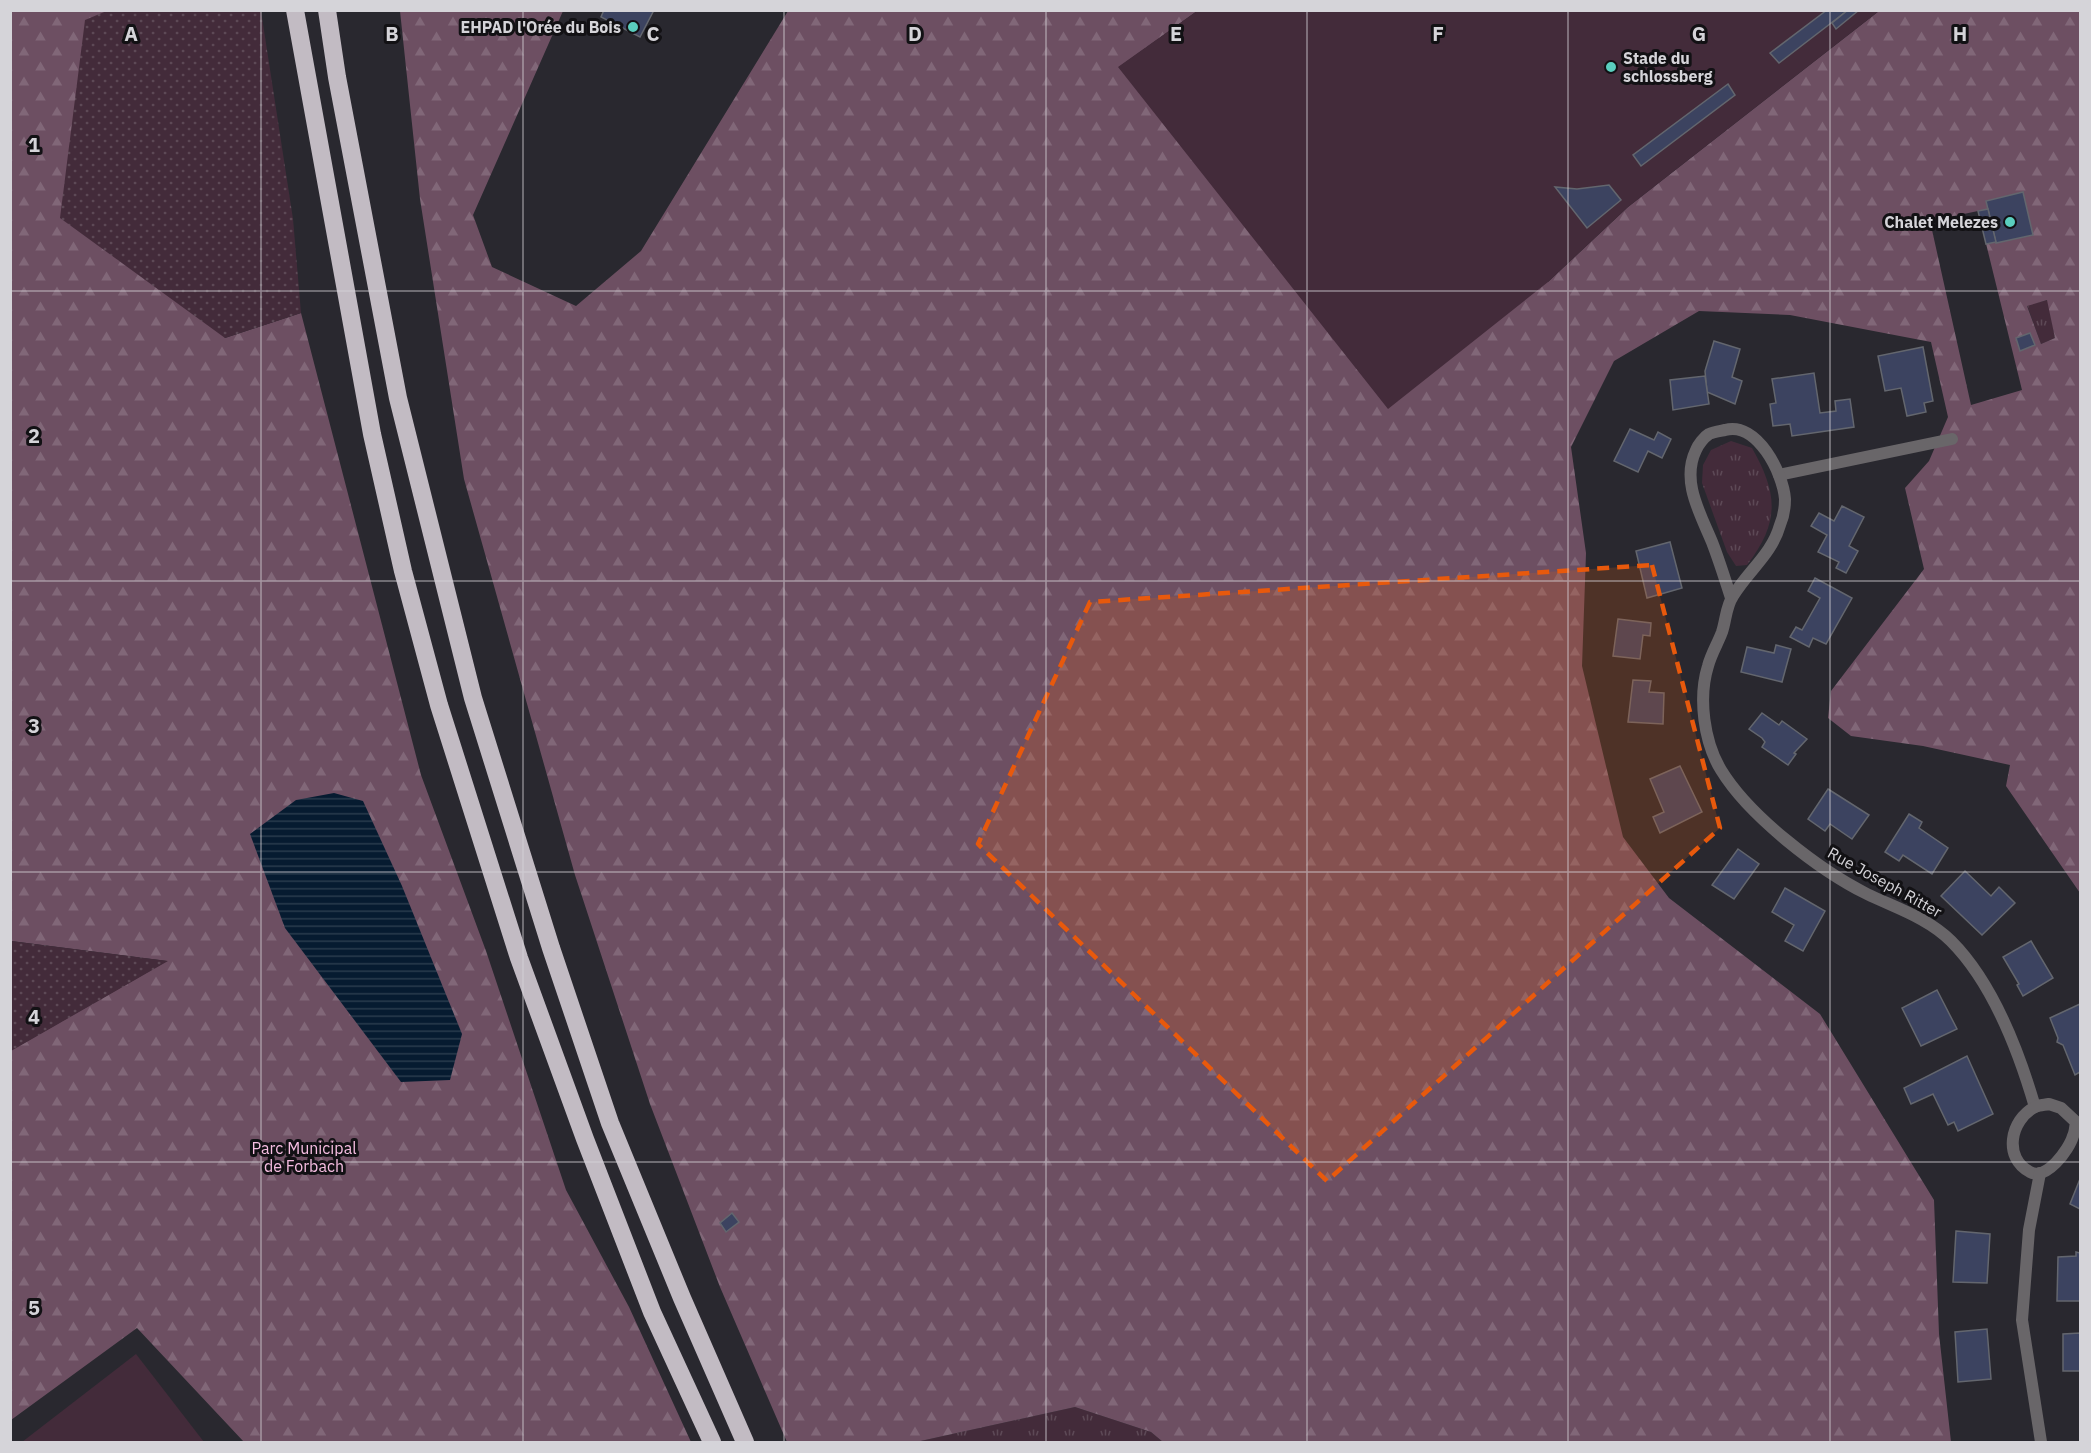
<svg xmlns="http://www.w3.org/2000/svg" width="2091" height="1453" viewBox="0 0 2091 1453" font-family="'IBM Plex Sans',sans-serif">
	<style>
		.grass { fill: url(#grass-tufts) }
		.forest { fill: url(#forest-firs); fill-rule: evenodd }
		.garden { fill: url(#garden-dots) }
		.pitch { fill: #432b3a }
		.water { fill: url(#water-rules) }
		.building { fill: #3c4360; stroke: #63666e; stroke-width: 1.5 }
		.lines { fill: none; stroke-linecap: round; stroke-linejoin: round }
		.minor { stroke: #696669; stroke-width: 12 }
		.motorway { stroke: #c2bbc3; stroke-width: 18 }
		.marked { fill: #e8590c; fill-opacity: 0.2; stroke: #e8590c; stroke-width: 4.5; stroke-dasharray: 12 8; stroke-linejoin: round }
		.grid { fill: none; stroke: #d5d4d9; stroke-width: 1.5; stroke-opacity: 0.55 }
		.poi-dot { fill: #5acebe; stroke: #121114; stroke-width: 2 }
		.labels { text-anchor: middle; stroke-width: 6; stroke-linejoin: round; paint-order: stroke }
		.poi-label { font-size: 16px; font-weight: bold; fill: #d5d4d9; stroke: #121114; text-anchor: end }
		.street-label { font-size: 16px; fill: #d5d4d9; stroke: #121114 }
		.park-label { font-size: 16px; fill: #f7bee2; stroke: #121114 }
		.grid-label { font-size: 20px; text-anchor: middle; font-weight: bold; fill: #d5d4d9; stroke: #121114; stroke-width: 6; stroke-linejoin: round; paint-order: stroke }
	</style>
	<defs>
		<pattern id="grass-tufts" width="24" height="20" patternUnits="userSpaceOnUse" patternTransform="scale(1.5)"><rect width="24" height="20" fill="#432b3a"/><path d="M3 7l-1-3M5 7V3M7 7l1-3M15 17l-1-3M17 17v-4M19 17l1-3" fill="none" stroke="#5d4956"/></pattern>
		<pattern id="forest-firs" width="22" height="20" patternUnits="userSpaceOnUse" patternTransform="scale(1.5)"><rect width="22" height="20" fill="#6d4f62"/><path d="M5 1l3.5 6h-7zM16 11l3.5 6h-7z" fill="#816778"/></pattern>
		<pattern id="garden-dots" width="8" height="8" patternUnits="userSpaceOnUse" patternTransform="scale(1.5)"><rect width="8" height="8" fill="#432b3a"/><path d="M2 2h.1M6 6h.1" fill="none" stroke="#5d4956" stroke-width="1.8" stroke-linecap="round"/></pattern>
		<pattern id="water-rules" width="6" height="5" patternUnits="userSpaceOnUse" patternTransform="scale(1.5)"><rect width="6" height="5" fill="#061b30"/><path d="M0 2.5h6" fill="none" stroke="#293b4d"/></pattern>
	</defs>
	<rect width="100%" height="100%" fill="#29282f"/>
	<g class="grass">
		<path d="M2048,300l7,38 -14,6 -14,-39z"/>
		<path d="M1731,441l21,7c26,46 28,74 -5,117l-11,1 -9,-14 -25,-69 1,-18 8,-15z"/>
		<path d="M1075,1407l76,25 12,10h-247z"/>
	</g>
	<g class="forest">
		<path d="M11,11h98l-24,10 140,317 76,-25 120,462 65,176 80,239 63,117 62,135h-447l-107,-114 -126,92 -1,-369 157,-90 -156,-20z"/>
		<path d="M400,11h163l-90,204 19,52 84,39 65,-55 147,-240h409l-78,56 429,215 80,-75 251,-196h201v882l-74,-107 4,-21 -87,-19 -72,-10 -23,-18 3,-27 93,-122 -19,-81 24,-27 19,-44 -17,-75 -141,-27 -91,-4 -85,50 -43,86 15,106 -4,113 41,171 46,61 151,116 114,186 5,134 12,108h-788l-12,-10 -76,-25 -159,35h-129l-67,-155 -70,-183 -75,-229 -111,-396 -44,-280zM1978,211l44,179 -51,15 -41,-184zM2047,300l8,38 -14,6 -14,-38z"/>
	</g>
	<g class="garden">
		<path d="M109,10l152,1 32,208 8,94 -76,25 -165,-120 25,-198z"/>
		<path d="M11,941l157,20 -157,90z"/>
	</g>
	<g class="pitch">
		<path d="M1197,11h682l-251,196 -80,75 -160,127 -270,-342z"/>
		<path d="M136,1354l68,88h-182z"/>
	</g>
	<path class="water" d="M334,793l29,8 39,85 60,148 -12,46 -49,2 -116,-154 -35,-94 46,-34z"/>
	<g class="building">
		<path d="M604,10h50l-14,27 -39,-20z"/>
		<path d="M1827,10h21l-69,53 -9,-10z"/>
		<path d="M1848,10h11l-23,19 -4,-6z"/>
		<path d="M1728,84l7,11 -94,71 -8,-11z"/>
		<path d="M1609,185l12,15 -34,28 -32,-41 22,2z"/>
		<path d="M2023,192l10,43 -37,8 -10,-42z"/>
		<path d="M1988,209l8,33 -10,2 -8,-33z"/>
		<path d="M2030,333l5,12 -15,6 -4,-13z"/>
		<path d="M1714,341l26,8 -8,28 10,4 -7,23 -28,-12 -2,-21z"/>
		<path d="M1923,347l10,54 -9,2 2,9 -19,4 -6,-28 -16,3 -7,-35z"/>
		<path d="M1814,373l6,40 16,-2 -1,-10 15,-2 4,28 -62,9 -2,-12 -17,2 -3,-22 6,-1 -4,-24z"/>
		<path d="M1705,376l4,28 -36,6 -3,-30z"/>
		<path d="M1630,429l24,11 4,-8 13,7 -9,19 -14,-7 -10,21 -24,-11z"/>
		<path d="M1842,506l22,11 -15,29 9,5 -12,22 -10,-5 3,-6 -21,-10 9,-17 -16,-9 8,-13 15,8z"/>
		<path d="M1670,542l12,46 -35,10 -11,-47z"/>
		<path d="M1815,578l37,20 -26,46 -13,-6 -4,9 -19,-10 6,-10 6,3 18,-32 -12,-7z"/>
		<path d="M1618,619l33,4 -1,13 -7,-1 -3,24 -27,-3z"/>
		<path d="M1776,645l15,4 -9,33 -41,-10 6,-25 27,6z"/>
		<path d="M1633,680l18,1 -2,11 15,1 -1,31 -35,-2z"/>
		<path d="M1762,713l17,12 3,-4 25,18 -13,14 2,1 -8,11 -26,-18 3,-5 -3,-4 -13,-9z"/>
		<path d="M1680,766l22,46 -42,21 -7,-16 11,-5 -14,-33z"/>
		<path d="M1828,789l41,26 -17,24 -22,-15 -5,7 -17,-12z"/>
		<path d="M1909,814l13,8 -3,6 29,20 -16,26 -29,-19 -4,6 -14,-9z"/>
		<path d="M1738,849l21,15 -25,35 -22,-14z"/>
		<path d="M1965,871l26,25 8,-9 16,16 -33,32 -41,-39z"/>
		<path d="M1785,888l40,23 -22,40 -18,-10 9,-16 -22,-13z"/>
		<path d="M2031,941l22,37 -30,18 -6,-11 2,-1 -16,-27z"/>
		<path d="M1937,990l20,39 -36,17 -19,-38z"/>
		<path d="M2080,1004v68l-5,3 -12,-30 -6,-3 1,-4 -8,-20z"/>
		<path d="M1967,1056l26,58 -35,17 -4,-9 -6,3 -15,-31 -22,10 -7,-16z"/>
		<path d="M2080,1179v30l-10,-5z"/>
		<path d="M732,1213l7,9 -13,10 -6,-9z"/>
		<path d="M1956,1231l34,3 -3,49 -34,-1z"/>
		<path d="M2076,1252l4,1v48h-23l1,-44 18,-1z"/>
		<path d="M1987,1329l4,50 -33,3 -3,-50z"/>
		<path d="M2080,1333v38h-17v-37z"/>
	</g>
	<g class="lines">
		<g class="minor">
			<path d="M1779,475l173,-36"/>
			<path d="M1731,598c-6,-19 -12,-38 -19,-56 -12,-29 -31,-61 -16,-92 2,-5 8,-13 13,-16 4,-2 11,-3 16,-4 32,-9 58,43 60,69 0,8 -2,19 -5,26 -8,29 -32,46 -47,71 -7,10 -7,24 -11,36 -4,11 -11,22 -14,34 -10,32 -4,76 13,104 28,46 98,100 146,124 29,14 61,24 84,47 41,41 68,111 84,166"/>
			<path d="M2049,1104l12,4 15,14c-1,5 -1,10 -3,14 -4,14 -27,45 -43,36 -27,-14 -20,-52 5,-65 4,-2 9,-2 14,-3z"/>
			<path d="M2040,1173l-11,57 -7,90 19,122"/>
		</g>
		<g class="motorway">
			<path d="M295,10l77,424 31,137 36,134 80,253 66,181 67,173 60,130"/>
			<path d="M327,10l10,67 61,321 75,300 78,250 59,175 72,175 63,144"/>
		</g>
	</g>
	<path class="marked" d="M1652,565l68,263 -393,353 -349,-337 112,-242z"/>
	<path class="grid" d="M261,10v1432M523,10v1432M784,10v1432M1046,10v1432M1307,10v1432M1568,10v1432M1830,10v1432M10,291h2070M10,581h2070M10,872h2070M10,1162h2070"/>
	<g class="poi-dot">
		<circle cx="633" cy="27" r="6"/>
		<circle cx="1611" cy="67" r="6"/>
		<circle cx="2010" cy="222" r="6"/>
	</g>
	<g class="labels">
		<g class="poi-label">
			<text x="621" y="33">EHPAD l'Orée du Bois</text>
			<text x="1623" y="64" text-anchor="start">Stade du<tspan x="1623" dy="18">schlossberg</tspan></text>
			<text x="1998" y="228">Chalet Melezes</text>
		</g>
		<g class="street-label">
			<text transform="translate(1885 882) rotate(29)" y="6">Rue Joseph Ritter</text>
		</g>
		<g class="park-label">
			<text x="304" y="1154">Parc Municipal<tspan x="304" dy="18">de Forbach</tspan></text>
		</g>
	</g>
	<g class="grid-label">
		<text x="131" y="41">A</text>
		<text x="392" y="41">B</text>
		<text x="653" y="41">C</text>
		<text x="915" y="41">D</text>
		<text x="1176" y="41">E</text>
		<text x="1438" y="41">F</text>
		<text x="1699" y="41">G</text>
		<text x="1960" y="41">H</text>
		<text x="34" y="152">1</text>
		<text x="34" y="443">2</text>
		<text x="34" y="733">3</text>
		<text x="34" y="1024">4</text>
		<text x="34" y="1315">5</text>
	</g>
	<rect width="2091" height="1453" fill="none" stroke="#d5d4d9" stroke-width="24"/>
</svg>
